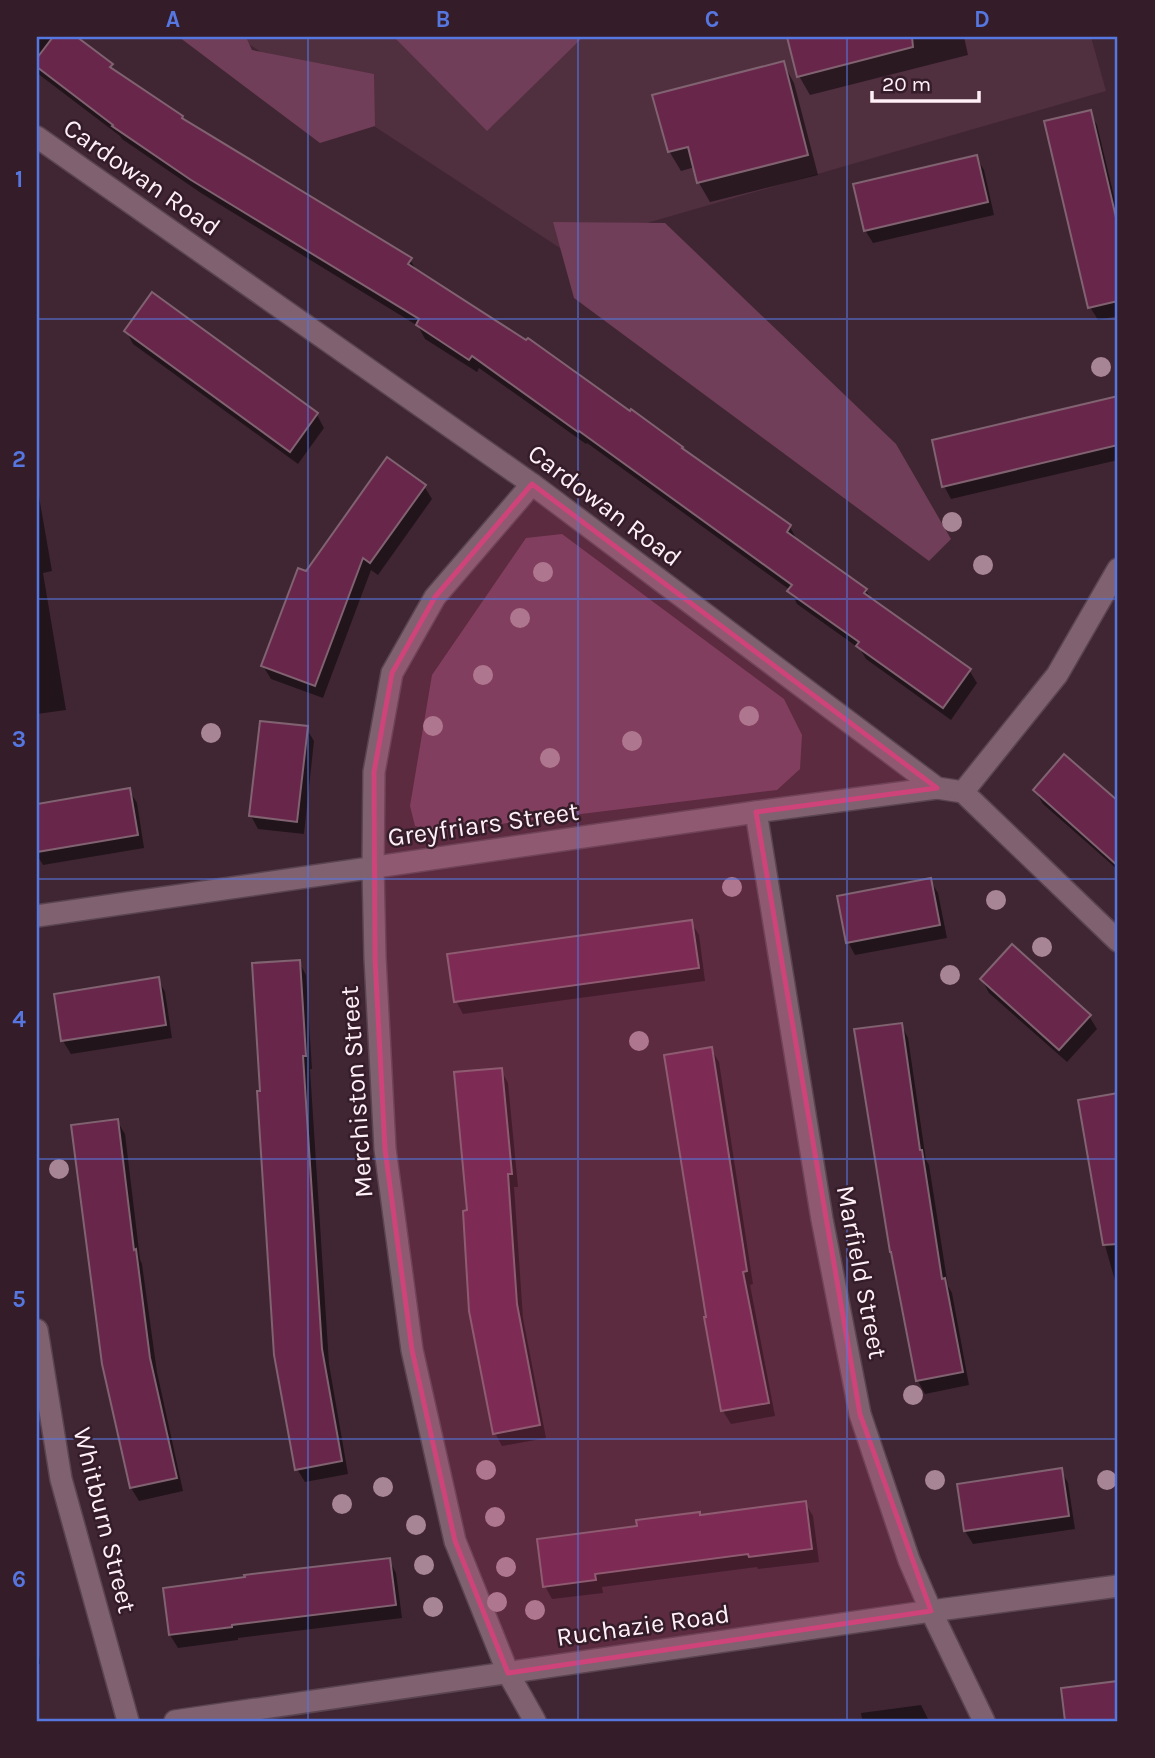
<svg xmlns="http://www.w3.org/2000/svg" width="1155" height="1758" viewBox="0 0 1155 1758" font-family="Karla,sans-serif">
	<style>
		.built { fill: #502f3f }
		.green { fill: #703e58 }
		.shadow { fill: #0007 }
		.building { fill: #69264b; stroke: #806270; stroke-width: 2 }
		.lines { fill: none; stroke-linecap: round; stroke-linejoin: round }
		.street-casing { stroke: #5a4450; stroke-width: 24 }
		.street { stroke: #806170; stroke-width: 21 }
		.tree { fill: #a88595 }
		.marked { fill: #ce437a; fill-opacity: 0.2; stroke: #ce437a; stroke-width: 5; stroke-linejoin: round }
		.grid { fill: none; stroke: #5676e0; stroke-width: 2; stroke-opacity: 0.55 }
		.labels { text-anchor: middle; stroke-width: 5; stroke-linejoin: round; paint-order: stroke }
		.street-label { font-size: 26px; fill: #fff0f7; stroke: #351c29 }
		.neatline { fill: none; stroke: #5676e0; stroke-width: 2.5 }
		.grid-label { font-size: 23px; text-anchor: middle; font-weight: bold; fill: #5676e0 }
	</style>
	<rect width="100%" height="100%" fill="#402633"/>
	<path class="built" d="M238,37h853l15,54 -546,157z"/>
	<g class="green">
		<path d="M179,37h67l6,13 122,24 1,52 -55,17z"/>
		<path d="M394,37h189l-96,94z"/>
		<path d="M553,222l112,1 231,221 55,95 -22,22 -355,-263z"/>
		<path d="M562,534l222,165 18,36 -2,34 -23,21 -343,42 -19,-6 -5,-20 22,-131 94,-137z"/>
	</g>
	<g class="shadow">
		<path d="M37,37h37l37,28 5,9 66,43 3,5 225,138 7,11 373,256 7,13 69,50 6,11 97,69 8,13 -26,37 -85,-61 -6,-10 -63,-45 -7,-14 -203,-147 -1,1 -107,-76 -2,4 -52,-33 -7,-13 -217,-133 -79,-54 -2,-3 -83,-63z"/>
		<path d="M789,37h175l4,18 -158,40 -11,-19z"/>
		<path d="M783,63l11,20 24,92 -108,27 -11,-19 -4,-16 -14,4 -12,-20z"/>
		<path d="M1090,112l7,13 21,88v103l-20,4 -8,-13z"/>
		<path d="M976,157l8,13 10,45 -121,28 -8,-13z"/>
		<path d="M126,331l191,84 7,13 -26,36 -165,-120z"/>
		<path d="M1117,398l1,62 -167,39 -7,-13z"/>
		<path d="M37,485l15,86 -9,2 23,137 -29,4z"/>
		<path d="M424,486l8,13 -54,76 -7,-5 -48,128 -52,-19 -8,-13 43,-93z"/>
		<path d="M306,728l8,13 -10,93 -46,-5 -7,-13z"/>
		<path d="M1064,756l54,48v66l-75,-66 -8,-14z"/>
		<path d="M129,790l8,13 7,45 -101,17 -6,-10v-50z"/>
		<path d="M930,880l8,13 9,45 -92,17 -7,-13z"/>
		<path d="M691,922l8,13 6,46 -242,33 -7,-13z"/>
		<path d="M299,962l7,13 6,94h-2l19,295 19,110 -43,8 -8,-13 -35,-376z"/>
		<path d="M158,979l7,13 7,46 -101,16 -8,-13 -7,-46z"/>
		<path d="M982,980l107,36 8,13 -30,33 -78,-69z"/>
		<path d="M901,1024l7,14 18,122 3,5 19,121 4,7 17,92 -44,9 -7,-13z"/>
		<path d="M711,1049l8,13 34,222 -3,1 25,131 -44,8 -8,-13 -17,-93h2z"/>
		<path d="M501,1070l7,13 10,104h-4l9,131 23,120 -44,8 -7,-13 -26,-221z"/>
		<path d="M1118,1095v196l-12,-42 -26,-147z"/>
		<path d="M117,1121l8,13 15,125 2,5 15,108 26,119 -44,10 -8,-13 -27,-124z"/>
		<path d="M1061,1470l7,13 7,46 -102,15 -8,-13z"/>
		<path d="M805,1503l8,13 6,46 -61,7 -1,-2 -155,20 1,6 -51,6 -7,-13 156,-69z"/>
		<path d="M389,1560l7,13 6,45 -164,20v2l-60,8 -8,-13z"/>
		<path d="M37,1637l3,27 -3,1z"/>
		<path d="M921,1705l8,16h-87l20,-2 -1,-6z"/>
	</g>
	<g class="building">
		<path d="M53,37h24l36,27 -3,3 73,49 -1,2 230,140 -4,6 118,76 2,-2 102,73 1,-2 52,38 -1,1 109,77 -4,7 80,57 -3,4 107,76 -28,39 -87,-62 3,-4 -72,-51 5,-6 -213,-154 -1,1 -106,-76 -3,4 -53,-35 3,-6 -228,-139 -79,-54 1,-1 -76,-58v-9z"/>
		<path d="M787,37h125l1,10 -116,30z"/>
		<path d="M784,61l24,94 -111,28 -9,-36 -20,5 -16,-57z"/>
		<path d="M1091,110l27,116v75l-30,7 -44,-187z"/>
		<path d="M977,155l11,47 -124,29 -11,-47z"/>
		<path d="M152,292l166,121 -28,39 -166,-121z"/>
		<path d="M1118,396v49l-176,42 -10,-47z"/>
		<path d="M387,457l39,28 -56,78 -7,-5 -48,128 -54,-20 37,-98 8,3z"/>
		<path d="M260,721l48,5 -11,96 -48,-6z"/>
		<path d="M1064,754l54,47v65l-85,-76z"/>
		<path d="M130,788l8,47 -101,17v-48z"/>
		<path d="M931,878l9,47 -94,18 -9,-47z"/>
		<path d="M692,920l7,48 -245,34 -7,-48z"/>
		<path d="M1012,944l79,71 -32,35 -79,-71z"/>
		<path d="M300,960l6,96h-3l19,293 20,112 -47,9 -21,-115 -17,-264h3l-8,-128z"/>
		<path d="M159,977l7,48 -105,16 -7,-47z"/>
		<path d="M902,1023l18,127h2l20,129 3,-1 18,94 -47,9 -25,-129h-1l-36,-223z"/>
		<path d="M712,1047l35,224 -4,1 26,131 -48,8 -17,-94h2l-42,-262z"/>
		<path d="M502,1068l10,106h-4l9,130 23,121 -47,9 -24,-123 -6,-100 4,-1 -13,-138z"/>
		<path d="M1118,1093v151l-15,1 -25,-145z"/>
		<path d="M118,1119l16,131 2,-1 14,109 27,120 -47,10 -28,-124 -31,-239z"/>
		<path d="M1062,1468l7,48 -105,15 -7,-47z"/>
		<path d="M806,1501l6,48 -63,8 -1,-3 -153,20 1,6 -53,7 -6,-48 100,-13 -1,-6 64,-8v3z"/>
		<path d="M390,1558l6,47 -164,20v2l-63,8 -6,-47 82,-11 -1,-2z"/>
		<path d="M1118,1681v40h-53l-4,-33z"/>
	</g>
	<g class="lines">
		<defs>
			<g id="street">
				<path d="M37,137l495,347 405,304 26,4 155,149"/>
				<path d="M532,484l-97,113 -43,76 -18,99 -1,96 2,90 10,191 27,201 43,191 53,132 27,48"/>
				<path d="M963,792l94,-117 61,-106"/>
				<path d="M756,812l66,407 38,195 49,146 22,51 53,110"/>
				<path d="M37,916l719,-104 181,-24"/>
				<path d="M37,1330l24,149 67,242"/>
				<path d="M175,1721l756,-110 187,-25"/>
			</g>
		</defs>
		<use href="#street" class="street-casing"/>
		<use href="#street" class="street"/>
	</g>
	<g class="tree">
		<circle cx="1101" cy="367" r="10"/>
		<circle cx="952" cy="522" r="10"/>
		<circle cx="983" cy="565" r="10"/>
		<circle cx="543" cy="572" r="10"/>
		<circle cx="520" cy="618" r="10"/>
		<circle cx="483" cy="675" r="10"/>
		<circle cx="749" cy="716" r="10"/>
		<circle cx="433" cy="726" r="10"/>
		<circle cx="211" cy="733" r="10"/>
		<circle cx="632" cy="741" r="10"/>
		<circle cx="550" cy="758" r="10"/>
		<circle cx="732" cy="887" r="10"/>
		<circle cx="996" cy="900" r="10"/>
		<circle cx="1042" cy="947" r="10"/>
		<circle cx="950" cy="975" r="10"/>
		<circle cx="639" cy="1041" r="10"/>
		<circle cx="59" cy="1169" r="10"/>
		<circle cx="913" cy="1395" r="10"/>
		<circle cx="486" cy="1470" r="10"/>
		<circle cx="935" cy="1480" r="10"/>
		<circle cx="1107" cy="1480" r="10"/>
		<circle cx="383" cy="1487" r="10"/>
		<circle cx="342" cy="1504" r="10"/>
		<circle cx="495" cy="1517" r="10"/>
		<circle cx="416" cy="1525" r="10"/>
		<circle cx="424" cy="1565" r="10"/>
		<circle cx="506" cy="1567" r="10"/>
		<circle cx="497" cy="1602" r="10"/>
		<circle cx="433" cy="1607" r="10"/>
		<circle cx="535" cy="1610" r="10"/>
	</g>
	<path class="marked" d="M532,484l405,304 -181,24 104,602 71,197 -423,62 -53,-132 -43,-191 -27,-201 -10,-191 -1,-186 18,-99 43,-76z"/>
	<path class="grid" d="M308,37v1684M578,37v1684M847,37v1684M37,319h1081M37,599h1081M37,879h1081M37,1159h1081M37,1439h1081"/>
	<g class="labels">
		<g class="street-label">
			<text transform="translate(142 177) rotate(35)" y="9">Cardowan Road</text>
			<text transform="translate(605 505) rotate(37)" y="9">Cardowan Road</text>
			<text transform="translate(483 824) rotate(-8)" y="9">Greyfriars Street</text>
			<text transform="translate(356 1092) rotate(-94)" y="9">Merchiston Street</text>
			<text transform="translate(862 1272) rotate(79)" y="9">Marfield Street</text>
			<text transform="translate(105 1520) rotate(76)" y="9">Whitburn Street</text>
			<text transform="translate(643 1625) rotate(-8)" y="9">Ruchazie Road</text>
		</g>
	</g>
	<rect width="1155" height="1758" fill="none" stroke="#351c29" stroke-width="77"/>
	<path d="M872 91v10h107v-10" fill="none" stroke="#fff0f7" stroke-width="3.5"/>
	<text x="882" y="91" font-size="21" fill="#fff0f7" stroke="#351c29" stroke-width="5" paint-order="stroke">20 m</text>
	<rect x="38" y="38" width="1078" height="1682" class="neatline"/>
	<g class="grid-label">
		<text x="173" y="27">A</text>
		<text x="443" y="27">B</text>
		<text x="712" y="27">C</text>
		<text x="982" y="27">D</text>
		<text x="19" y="187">1</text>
		<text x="19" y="467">2</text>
		<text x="19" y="747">3</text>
		<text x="19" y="1027">4</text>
		<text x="19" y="1307">5</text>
		<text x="19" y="1587">6</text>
	</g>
</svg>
